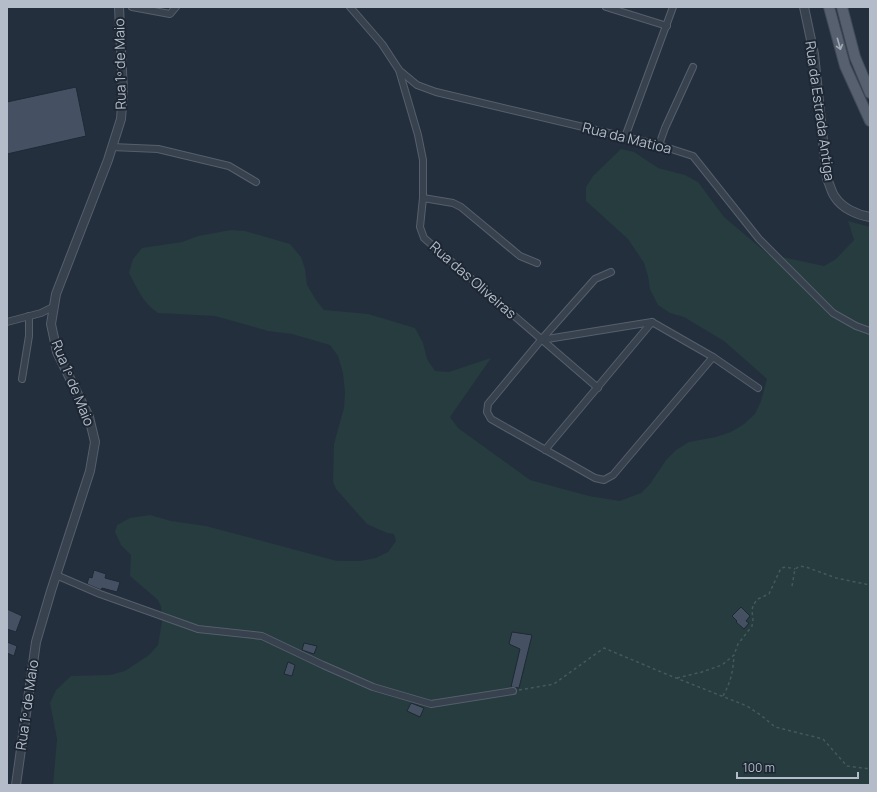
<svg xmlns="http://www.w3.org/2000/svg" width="877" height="792" viewBox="0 0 877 792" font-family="Manrope,sans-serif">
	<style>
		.green { fill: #263c3f }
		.building { fill: #455162; stroke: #1f2835 }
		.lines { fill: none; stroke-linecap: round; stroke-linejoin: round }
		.minor-casing { stroke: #565f6c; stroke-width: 8 }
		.tertiary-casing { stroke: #565f6c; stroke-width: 10 }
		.primary-casing { stroke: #414a57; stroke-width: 12 }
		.path { stroke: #44595c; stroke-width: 1.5; stroke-dasharray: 3 3; stroke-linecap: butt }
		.minor { stroke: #38414e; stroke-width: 6 }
		.tertiary { stroke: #38414e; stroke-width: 8 }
		.primary { stroke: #56606e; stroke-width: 10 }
		.oneway { stroke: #a1aab7 }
		.labels { text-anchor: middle; stroke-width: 4; stroke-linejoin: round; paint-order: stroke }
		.street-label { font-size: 14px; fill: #b4bcc9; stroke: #1d2633 }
	</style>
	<rect width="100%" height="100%" fill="#242f3e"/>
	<path class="green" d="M621,149l13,3 24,16 27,7 13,7 26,35 44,37 56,12 12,-7 18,-19 -6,-19 22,6v558h-817l4,-46 -7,-36 6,-13 15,-14 39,-1 15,-4 24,-16 9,-10 4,-23 -1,-16 -3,-6 -28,-24 1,-21 -10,-10 -6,-13 2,-7 13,-7 20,-3 21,6 35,5 131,35h23l16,-3 12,-6 8,-11 -2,-7 -7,-1 -20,-9 -31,-35 -3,-7 1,-38 10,-36 1,-15 -2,-20 -5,-17 -8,-11 -38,-11 -24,-3 -53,-15 -57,-3c-15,-10 -21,-25 -29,-40l4,-14 9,-11 40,-6 16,-6 33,-6 14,1 45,13 11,13 4,12 2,16 9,15 8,10 44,4 47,14 8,15 4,16 8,12 14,1 42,-14 -41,59 8,11 72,52 59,16 31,5 21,-8 9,-9 16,-24 10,-10 13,-8 27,-5 15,-5 13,-8 11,-10 6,-13 6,-22 -43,-38 -40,-24 -14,-4 -12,-8 -8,-16 -2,-13 -4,-13 -16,-24 -42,-38v-14l7,-11z"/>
	<g class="building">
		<path d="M76,87l10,49 -79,18v-52z"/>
		<path d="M94,570l12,4 -1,4 15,4 -3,10 -15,-4 -1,2 -14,-6 2,-7 3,1z"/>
		<path d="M741,607l9,9 -4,5 3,2 -5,6 -8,-7 1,-1 -5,-5z"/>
		<path d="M7,609l15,7 -6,16 -9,-3z"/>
		<path d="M512,632l20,3 -13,53 -8,-1 9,-38 -11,-5z"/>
		<path d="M7,642l10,4 -3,10 -7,-3z"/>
		<path d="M304,643l13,3 -3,8 -12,-4z"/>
		<path d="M288,662l7,3 -3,11 -8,-2z"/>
		<path d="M411,703l13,5 -4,9 -13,-6z"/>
	</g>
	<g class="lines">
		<defs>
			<g id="minor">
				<path d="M132,7l38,7 6,-7"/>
				<path d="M350,7l32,37 17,26 18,15 19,7 223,53 34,11 66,83 74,74 23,13 14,5"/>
				<path d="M606,7l61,19"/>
				<path d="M399,70l19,65 5,25v38l-3,29 4,11 174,150"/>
				<path d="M625,137l48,-130"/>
				<path d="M659,145l6,-17 28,-61"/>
				<path d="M112,147l46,2 71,17 27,16"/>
				<path d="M423,198l30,5 8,4 59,49 17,7"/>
				<path d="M7,322l34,-9 12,-6"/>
				<path d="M541,340l111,-18"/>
				<path d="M713,357l45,31"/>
				<path d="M22,379l7,-43v-20"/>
				<path d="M545,450l107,-128 61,35 -100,118 -9,5 -9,-2 -104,-59 -4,-7 1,-8 53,-64 54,-61 16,-7"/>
				<path d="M56,575l44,19 98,35 64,7 61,29 50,22 58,17 82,-13"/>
			</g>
			<g id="tertiary">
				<path d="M804,7l10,47 13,125c3,5 4,13 8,18 7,11 22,18 35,20"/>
				<path d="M16,785l20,-143 15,-51 39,-120 5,-29 -6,-25 -32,-65 -6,-28 5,-30 52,-134 13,-41 2,-27 -4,-85"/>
			</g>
			<g id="primary">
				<path d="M829,7l16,59 25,55"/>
				<path d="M842,7l13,50 15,36"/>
			</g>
		</defs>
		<use href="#minor" class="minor-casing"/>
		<use href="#tertiary" class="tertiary-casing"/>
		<use href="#primary" class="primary-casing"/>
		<g class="path">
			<path d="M792,586l3,-17 5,-3 6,1 30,11 34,7"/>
			<path d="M677,678l25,-6 20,-7 12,-10 4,-11 14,-18 1,-7 -1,-8 1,-6 5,-6 11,-5 12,-26 5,-1 9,2"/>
			<path d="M519,690l35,-6 50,-36 62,26 81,32 15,10 13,11 48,12 24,27 23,3"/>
			<path d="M723,696c8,-15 10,-24 11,-41"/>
		</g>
		<use href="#minor" class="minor"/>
		<use href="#tertiary" class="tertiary"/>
		<use href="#primary" class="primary"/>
	</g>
	<defs><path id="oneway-shaft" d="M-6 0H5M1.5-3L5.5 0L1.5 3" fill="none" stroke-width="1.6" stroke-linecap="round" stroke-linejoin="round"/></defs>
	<use class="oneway" href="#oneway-shaft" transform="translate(839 44) rotate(74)"/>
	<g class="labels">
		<g class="street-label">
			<text transform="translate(120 64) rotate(-91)" y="5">Rua 1º de Maio</text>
			<text transform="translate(820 111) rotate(82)" y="5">Rua da Estrada Antiga</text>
			<text transform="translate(627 138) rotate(14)" y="5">Rua da Matioa</text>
			<text transform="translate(473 280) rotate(41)" y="5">Rua das Oliveiras</text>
			<text transform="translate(73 383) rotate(68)" y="5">Rua 1º de Maio</text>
			<text transform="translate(27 705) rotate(-82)" y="5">Rua 1º de Maio</text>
		</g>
	</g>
	<rect width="877" height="792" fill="none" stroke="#b4bcc9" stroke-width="16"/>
	<path d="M737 772v6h121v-6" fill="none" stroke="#b4bcc9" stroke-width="2"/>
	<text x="743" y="772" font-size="12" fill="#b4bcc9" stroke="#1d2633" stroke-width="3" paint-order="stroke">100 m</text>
</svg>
